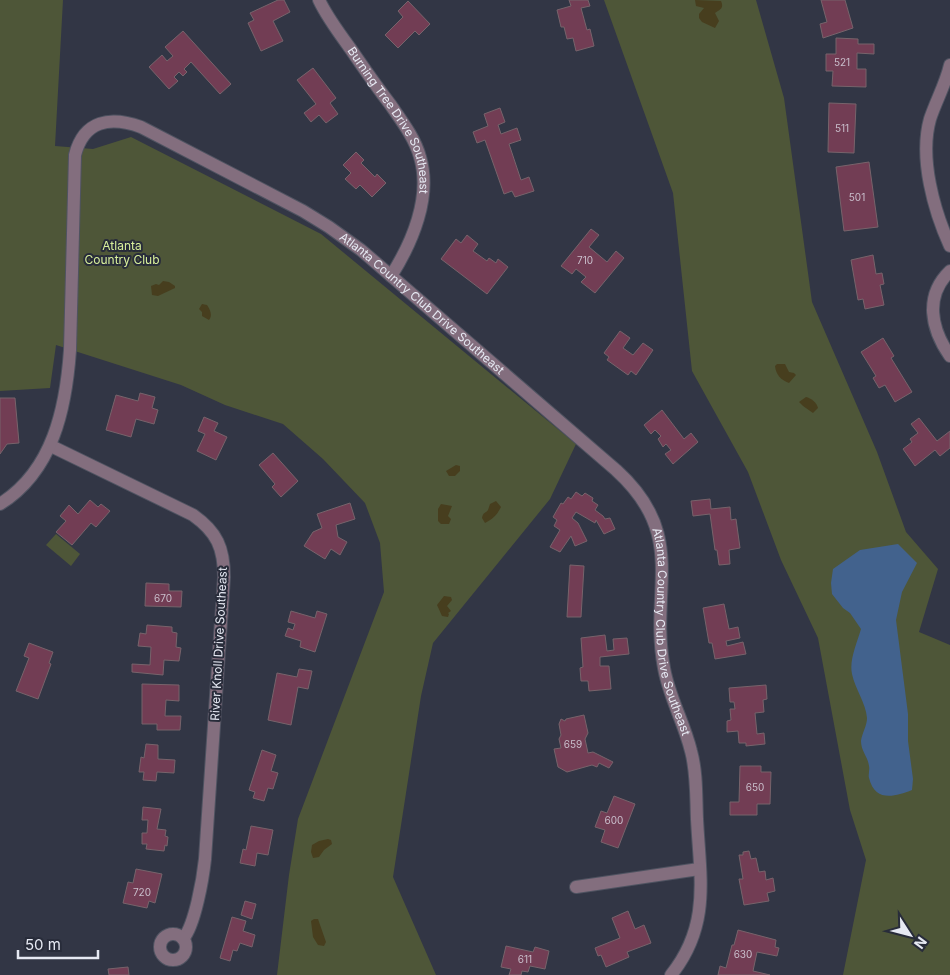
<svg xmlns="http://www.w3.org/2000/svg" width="950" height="975" viewBox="0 0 950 975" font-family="Inter,sans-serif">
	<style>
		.green { fill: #4e5638 }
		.sand { fill: #473e1e }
		.water { fill: #42628d }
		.building { fill: #723d54; stroke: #77636b }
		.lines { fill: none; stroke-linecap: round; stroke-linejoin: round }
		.minor-casing { stroke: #4f5361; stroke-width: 14 }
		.minor { stroke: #836e7e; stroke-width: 12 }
		.labels { text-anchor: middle; stroke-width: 4; stroke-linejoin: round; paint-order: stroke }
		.number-label { font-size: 10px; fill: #c9becb }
		.street-label { font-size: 12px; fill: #e6e9f3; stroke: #282c3a }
		.park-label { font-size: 12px; fill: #d8ef9b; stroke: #282c3a }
	</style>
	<rect width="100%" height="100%" fill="#323645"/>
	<g class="green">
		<path d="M0,0h63l-8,146 38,3 38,-12 190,97 255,210 -26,55 -117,144 -12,53 -28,181 43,98h-159l12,-100 9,-56 86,-227 -4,-49 -15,-40 -42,-44 -40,-35 -58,-19 -44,-20 -125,-40 -6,43 -50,3z"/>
		<path d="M604,0h152l28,98 28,204 65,150 29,80 32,37 -19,63 31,13v330h-107l23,-115 -16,-50 -32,-172 -37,-78 -33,-88 -56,-101 -19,-178z"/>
		<path d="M56,534l24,20 -9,12 -25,-21z"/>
	</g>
	<g class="sand">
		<path d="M695,0l26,1c3,7 0,8 -6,12l4,8 -4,7 -13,-6 -3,-4v-4l5,-6 -8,-2z"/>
		<path d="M163,281l6,1 6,4v2l-17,8 -6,-1 -1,-9 5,-2 3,1z"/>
		<path d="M202,304l5,1c3,4 6,11 2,15l-7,-4v-4l-3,-3z"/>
		<path d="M777,364h8l4,8 5,1 2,2 -7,8c-8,-3 -13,-8 -14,-17z"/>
		<path d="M806,397c5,1 11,6 12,11l-5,5 -10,-7 -4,-4z"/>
		<path d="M456,465l4,1v5l-5,5h-6l-3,-5z"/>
		<path d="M496,501l5,6c-4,8 -8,12 -16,16l-3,-5c1,-6 4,-5 6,-8l2,-6z"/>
		<path d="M441,504l11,2 -4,10 3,3 -2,5h-8l-3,-3v-12z"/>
		<path d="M444,596l7,1 1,3 -5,6 4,5 -3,2 1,1 -1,3 -6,-1 -5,-11z"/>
		<path d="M328,839l3,1 1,4 -8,6 -5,7 -6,1 -2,-6 1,-7 7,-4z"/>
		<path d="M314,919h4l8,23 -2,4 -6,-1 -5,-8 -2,-16z"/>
	</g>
	<path class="water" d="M898,544l19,19 -15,29 -6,28 12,94v27l5,38 -1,11c-18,7 -37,12 -43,-12 -1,-4 1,-8 0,-12 -1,-9 -8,-15 -8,-25 1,-8 6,-15 6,-23 -1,-15 -12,-29 -15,-44 -3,-14 5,-31 9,-45l-11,-16 -7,-5 -11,-14 -1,-11 2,-14 27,-19z"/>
	<g class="building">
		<path d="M278,0h6l6,12 -17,9 10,20 -22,10 -13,-28 6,-3 -4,-7z"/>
		<path d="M569,0h19l2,6 -9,2 6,22 3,-1 4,17 -18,5 -3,-13 -6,1 -3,-12h-3l-4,-17 14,-4z"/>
		<path d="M821,0h24l8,28 -30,10 -3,-14 7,-2z"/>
		<path d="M408,1l22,23 -11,11 -4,-4 -17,17 -13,-13 18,-18 -5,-6z"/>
		<path d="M183,31l48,53 -11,10 -29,-32 -7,7 3,3 -4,4 -4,-4 -5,5 4,4 -9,8 -20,-22 13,-12 5,6 6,-5 -8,-9z"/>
		<path d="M836,38l22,1v5h16v10l-17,-1v16h9v18l-34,-1 1,-15h-7v-17h10z"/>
		<path d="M313,68l23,30 -6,5 8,11 -12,9 -7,-8 -8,7 -7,-9 12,-9 -19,-24z"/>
		<path d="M829,103l27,1 -2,49 -26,-1z"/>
		<path d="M500,108l5,14 -7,3 3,9 16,-6 4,12 -12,4 12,36 8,-3 5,14 -19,6 -3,-6 -8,3 -19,-54 -8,3 -4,-11 15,-6 -4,-12z"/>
		<path d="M356,152l8,8 -3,3 14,14 2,-3 9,9 -14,14 -12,-12 -4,4 -11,-10 6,-6 -8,-8z"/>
		<path d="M869,162l9,65 -34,4 -8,-64z"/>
		<path d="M591,229l8,6 -10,12 18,15 9,-11 8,7 -29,35 -14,-11 5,-5 -10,-8 -4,5 -11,-8z"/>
		<path d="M467,235l11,9 -5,7 14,10 2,-3 7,5 2,-4 10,8 -21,27 -46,-35 15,-20 5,4z"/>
		<path d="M873,255l3,19 6,-1 2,11 -4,1 4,20 -19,4 -2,-10 -5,1 -7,-40z"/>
		<path d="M620,331l10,7 -7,10 10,7 10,-12 10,7 -17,25 -5,-4 -3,4 -21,-15 2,-3 -5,-4z"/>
		<path d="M883,338l11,18 -3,2 21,34 -17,10 -10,-17 -6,3 -6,-10 3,-2 -15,-24z"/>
		<path d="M140,393l15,4 -3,11 6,2 -4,14 -18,-5 -5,18 -25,-7 10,-35 22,6z"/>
		<path d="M0,398h15l4,45 -12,1 -7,10z"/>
		<path d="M662,410l22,29 7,-6 7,9 -25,22 -8,-10 6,-4 -5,-6 -3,3 -5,-8 3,-3 -6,-6 -4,4 -7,-9z"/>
		<path d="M204,417l14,6 -4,8 13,6 -11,23 -19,-9 8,-17 -7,-3z"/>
		<path d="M919,418l18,23 13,-10v17l-10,8 -5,-6 -20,16 -12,-17 9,-7 -2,-3 8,-6 -7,-9z"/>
		<path d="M273,453l25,28 -17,16 -9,-10 3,-3 -16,-19z"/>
		<path d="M576,492l6,4 3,-3 8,5 -1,3 6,4 -3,5 8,6 2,3 5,-1 5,11 -11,5 -8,-14 -1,3 -19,-11 -4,6 6,5 9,18 -12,5 -4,-10 -11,16 -10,-5 10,-17 -6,-4 3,-6 -4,-3 8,-14 2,1 5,-7 3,2z"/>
		<path d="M710,499l1,10 19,-2 1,13 5,-1 4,29 -11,2 1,14 -11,1 -2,-15h-2l-5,-36 -17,2 -2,-15z"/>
		<path d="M90,500l8,7 3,-3 9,7 -14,16 -5,-4 -19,22 -16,-13 10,-11 -6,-5 9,-11 9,9z"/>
		<path d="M350,503l5,16 -19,6 2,12 9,5 -7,13 -9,-6 -6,10 -21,-13 9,-14 9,-4 -5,-14z"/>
		<path d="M570,565l14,1 -3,51h-14z"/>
		<path d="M146,583l23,1v7h13l-1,16 -36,-1z"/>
		<path d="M724,604l5,25 9,-2 2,11 -14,3 1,5 16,-4 3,12 -31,5 -3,-16h-3l-6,-35z"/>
		<path d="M291,611l24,7 2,-7 10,3 -12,38 -15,-5 1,-6 -16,-5 3,-8 5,2 2,-6 -7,-2z"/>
		<path d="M147,625l25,2v5l5,1 -1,14 5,1 -2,13 -15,-1 -1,15 -31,-3v-8l18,1 1,-18 -13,-1 2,-13 6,1z"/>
		<path d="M605,635l2,16 7,-1 -1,-11 14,-1 2,16 -29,3v9h9l2,23 -22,2 -1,-10h-7l-1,-13 3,-1 -2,-29z"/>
		<path d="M29,643l24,9 -4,11 2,1 -13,35 -22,-8 13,-33 -5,-2z"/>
		<path d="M299,669l13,2 -4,18 -10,-2 -7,38 -23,-5 9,-47 20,4z"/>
		<path d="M142,684l37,1v16l-13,-1 -1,16h16l-1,14h-23v-6h-15z"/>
		<path d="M766,685l1,14 -4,1 1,12 -9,1 2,21 7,-1 1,11 -19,2v-3h-7l-1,-12 -11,1v-11l4,-1 -1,-11h5l-1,-7h-4l-1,-14z"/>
		<path d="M584,715l4,18 -3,6 3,14 5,-1 20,10 -4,6 -10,-5 -2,4 -5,-2 -25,7 -9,-5 -4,-18 7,-1 -2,-9 2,-4 -2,-11 2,-5 4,2 1,-2z"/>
		<path d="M146,744l12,1v14l17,1 -1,13 -17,-1 -1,9 -13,-1 1,-8h-5l2,-15 3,1z"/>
		<path d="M262,750l14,5 -5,16 7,2 -5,16 -5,-1 -4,13 -11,-3 2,-6 -6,-2z"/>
		<path d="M740,766h21v6h10l-1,32h-13v11h-27v-13h9z"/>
		<path d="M614,796l21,8 -17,44 -17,-6 4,-12 -10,-3 6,-16 6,2z"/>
		<path d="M143,807l18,2 -4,20 9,1 -1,6 3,1 -1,9 -2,-1 -1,6 -18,-2 1,-5h-5v-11h5l1,-13h-6z"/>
		<path d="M251,826l22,4 -5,25 -11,-2 -2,13 -15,-3 3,-14 3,1z"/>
		<path d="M749,851l2,8 5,-1 3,14 6,-1 1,9 7,-2 2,13 -8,2 2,8 -25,4 -5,-26h4l-4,-24h4v-3z"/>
		<path d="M136,869l26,5 -7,29 -6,-2 -2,7 -24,-5 5,-21 5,1z"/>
		<path d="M245,901l11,3 -4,15 -11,-4z"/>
		<path d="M628,911l7,18 9,-4 7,18 -24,9 2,5 -23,10 -5,-12 -3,1 -3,-8 25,-10 -8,-20z"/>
		<path d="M232,917l14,4 -3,10 12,4 -3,12 -12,-4 -3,8 -4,-1 -3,11 -10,-3z"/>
		<path d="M738,930l38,10 -1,7 4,1 -2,8 -20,-4 -4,19 17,4h-52l2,-9 6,2 6,-23h2z"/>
		<path d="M506,946l27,6 2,-5 14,4 -4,18 -15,-3 -2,6 -6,-1 -1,4h-12l2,-6 -10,-2z"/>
		<path d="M128,967l1,8h-20l-1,-6z"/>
	</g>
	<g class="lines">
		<defs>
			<g id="minor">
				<path id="s1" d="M319,0c8,17 20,33 31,48 13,19 26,38 40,56 11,16 25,34 30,53 12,40 -8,86 -29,119"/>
				<path d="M950,65c-4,18 -14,36 -20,54 -11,39 4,92 20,127"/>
				<path d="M950,271c-26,25 -19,58 0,85"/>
				<path d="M51,446l142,69c24,17 31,33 31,62l-19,282c-2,19 -10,66 -22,80"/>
				<path id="s2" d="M0,504c53,-33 66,-96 70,-154l5,-195c9,-35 35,-39 66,-28l162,84 26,16 32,23 255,220c73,66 33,119 48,198 5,29 20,54 27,83 6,22 5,46 6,68 3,59 14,106 -26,156"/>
				<path d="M576,887l123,-18"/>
				<circle cx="173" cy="947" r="13"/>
			</g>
		</defs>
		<use href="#minor" class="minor-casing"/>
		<use href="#minor" class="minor"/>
	</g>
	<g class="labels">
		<g class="number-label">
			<text x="842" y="66">521</text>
			<text x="842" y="132">511</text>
			<text x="857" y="201">501</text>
			<text x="585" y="264">710</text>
			<text x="163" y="602">670</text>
			<text x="573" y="748">659</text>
			<text x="755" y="791">650</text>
			<text x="614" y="824">600</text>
			<text x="142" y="896">720</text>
			<text x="743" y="958">630</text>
			<text x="525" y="963">611</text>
		</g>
		<g class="street-label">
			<text dy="4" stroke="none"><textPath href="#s1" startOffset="141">Burning Tree Drive Southeast</textPath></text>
			<text dy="4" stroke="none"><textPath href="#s2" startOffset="788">Atlanta Country Club Drive Southeast</textPath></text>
			<text dy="4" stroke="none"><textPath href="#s2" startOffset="1221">Atlanta Country Club Drive Southeast</textPath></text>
			<text transform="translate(219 644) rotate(-87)" y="4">River Knoll Drive Southeast</text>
		</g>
		<g class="park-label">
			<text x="122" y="250">Atlanta<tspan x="122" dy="14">Country Club</tspan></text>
		</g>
	</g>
	<g transform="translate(910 935) rotate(126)" stroke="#282c3a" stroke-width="4" paint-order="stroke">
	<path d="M0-4L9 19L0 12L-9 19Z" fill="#e6e9f3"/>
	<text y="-8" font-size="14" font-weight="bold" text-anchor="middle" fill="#e6e9f3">N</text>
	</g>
	<path d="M18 950v8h80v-8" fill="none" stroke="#e6e9f3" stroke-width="2.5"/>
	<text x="25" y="950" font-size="15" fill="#e6e9f3" stroke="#282c3a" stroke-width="4" paint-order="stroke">50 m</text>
</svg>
